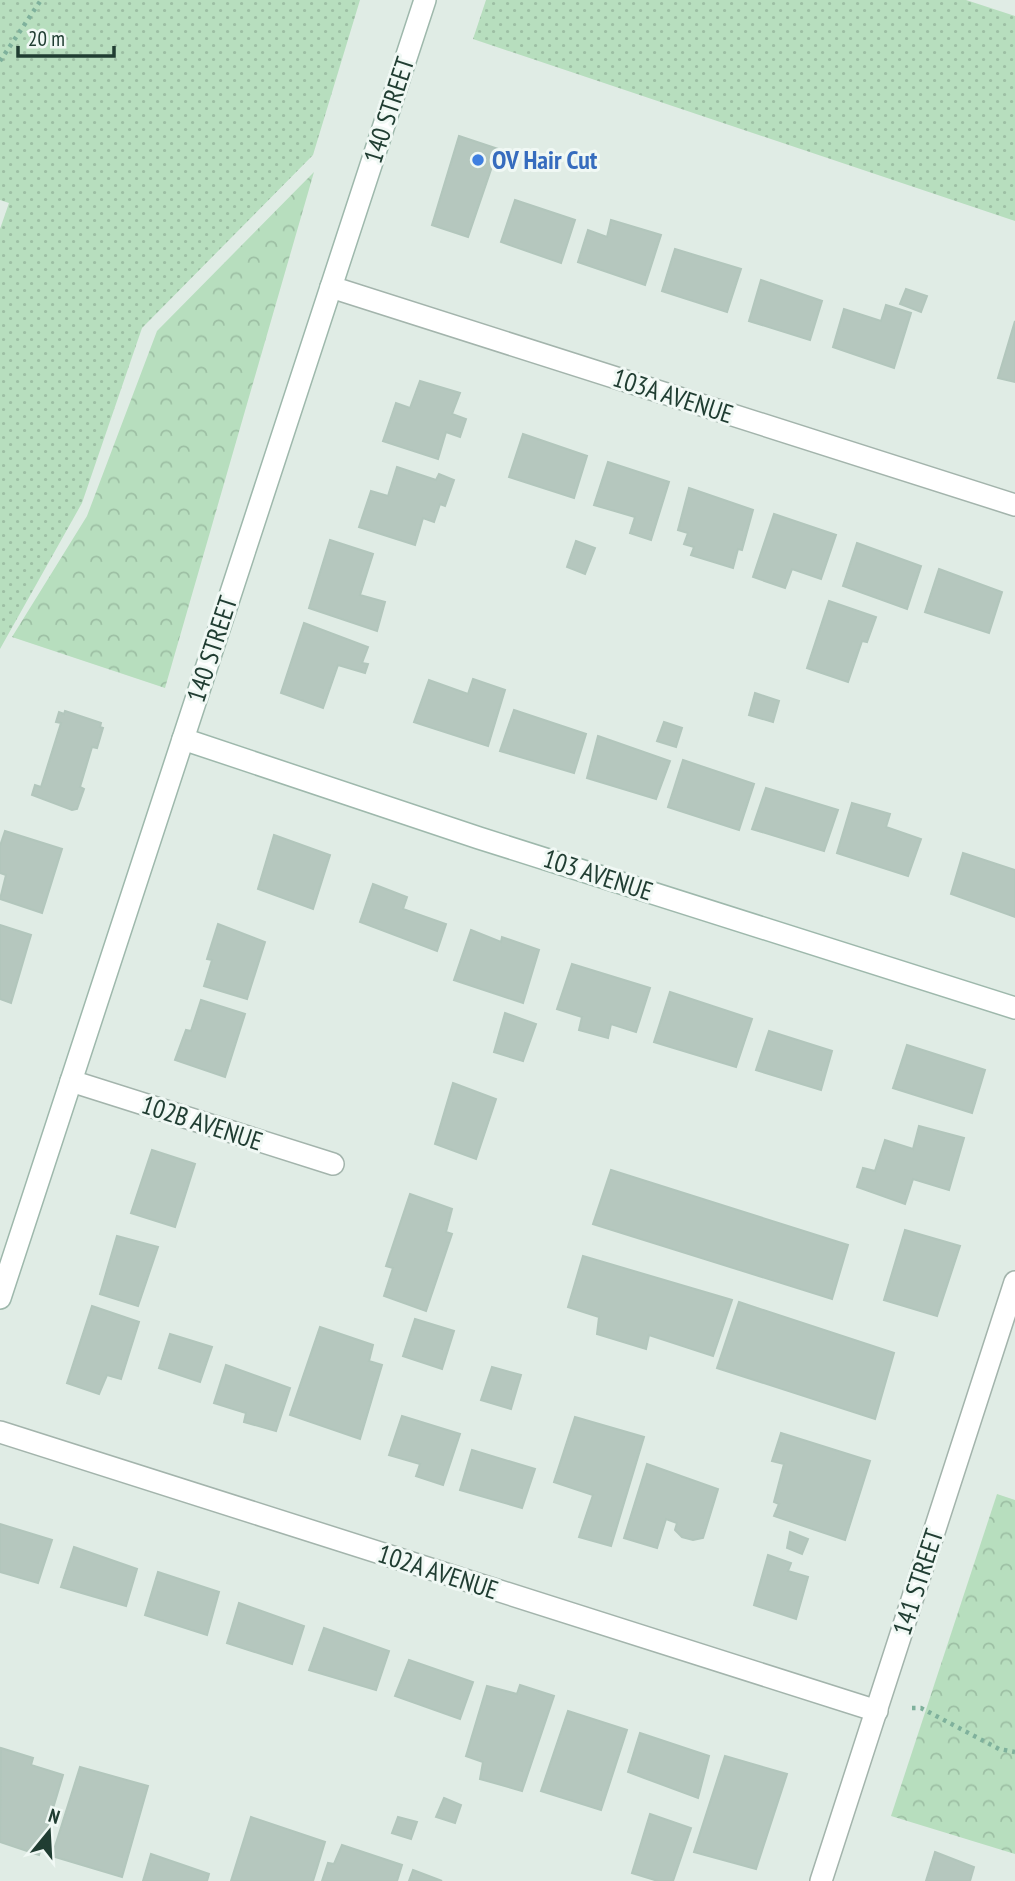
<svg xmlns="http://www.w3.org/2000/svg" width="1015" height="1881" viewBox="0 0 1015 1881" font-family="'PT Sans Narrow',sans-serif">
	<style>
		.grass { fill: url(#grass-dots) }
		.forest { fill: url(#forest-crowns) }
		.building { fill: #b5c7be; stroke: #b2c6bc; stroke-width: 2 }
		.lines { fill: none; stroke-linecap: round; stroke-linejoin: round }
		.street-casing { stroke: #a3b4ac; stroke-width: 24 }
		.secondary-casing { stroke: #9eb8ac; stroke-width: 24 }
		.path { stroke: #7fb19c; stroke-width: 4.5; stroke-dasharray: 3.5 5; stroke-linecap: butt }
		.street { stroke: #fff; stroke-width: 21 }
		.secondary { stroke: #fff; stroke-width: 21 }
		.shop-dot { fill: #3f7fe0; stroke: #f0f8f4; stroke-width: 2.5 }
		.labels { text-anchor: middle; stroke-width: 6; stroke-linejoin: round; paint-order: stroke }
		.street-label { font-size: 26px; fill: #203d32; stroke: #f0f8f4 }
		.shop-label { font-size: 26px; font-weight: bold; fill: #366cbe; stroke: #f0f8f4; text-anchor: start }
	</style>
	<defs>
		<pattern id="grass-dots" width="8" height="8" patternUnits="userSpaceOnUse" patternTransform="scale(1.75)"><rect width="8" height="8" fill="#b7debe"/><path d="M2 2h.1M6 6h.1" fill="none" stroke="#9dbfa4" stroke-width="1.8" stroke-linecap="round"/></pattern>
		<pattern id="forest-crowns" width="20" height="18" patternUnits="userSpaceOnUse" patternTransform="scale(1.75)"><rect width="20" height="18" fill="#b7debe"/><path d="M2 6a3 3 0 1 1 6 0M12 15a3 3 0 1 1 6 0" fill="none" stroke="#9dbfa4"/></pattern>
	</defs>
	<rect width="100%" height="100%" fill="#e0ece5"/>
	<g class="grass">
		<path d="M0,0h360l-47,155 -171,173 -60,175 -82,146v-420l9,-26 -9,-3z"/>
		<path d="M486,0h480l49,16v205l-542,-182z"/>
	</g>
	<g class="forest">
		<path d="M314,172l-149,516 -153,-51 75,-121 70,-185z"/>
		<path d="M997,1494l18,6v354l-124,-38z"/>
	</g>
	<g class="building">
		<path d="M459,136l39,13 -30,88 -36,-12z"/>
		<path d="M515,200l60,20 -14,43 -60,-21z"/>
		<path d="M611,220l50,15 -16,50 -67,-23 10,-32 19,7z"/>
		<path d="M675,249l66,20 -14,43 -65,-21z"/>
		<path d="M761,280l61,21 -12,39 -61,-19z"/>
		<path d="M906,289l21,7 -6,16 -21,-8z"/>
		<path d="M886,305l25,8 -17,55 -61,-21 11,-38 37,12z"/>
		<path d="M1015,321v61l-17,-4z"/>
		<path d="M420,381l40,12 -8,21 14,5 -6,18 -14,-5 -8,27 -55,-18 13,-38 14,5z"/>
		<path d="M523,434l64,22 -13,42 -65,-21z"/>
		<path d="M608,462l61,20 -18,58 -21,-7 5,-16 -41,-12z"/>
		<path d="M397,467l39,13 3,-6 15,6 -9,26 -5,-2 -6,18 -11,-4 -8,27 -56,-18 12,-36 17,5z"/>
		<path d="M689,488l64,22 -11,40 -4,-1 -5,19 -42,-13 3,-8 -10,-3 4,-11 -10,-3z"/>
		<path d="M774,514l62,21 -15,44 -29,-10 -7,19 -32,-11z"/>
		<path d="M330,540l43,14 -13,41 25,7 -8,29 -68,-23z"/>
		<path d="M576,541l19,7 -10,26 -18,-7z"/>
		<path d="M857,543l64,23 -14,43 -64,-23z"/>
		<path d="M939,569l63,23 -13,41 -64,-21z"/>
		<path d="M829,601l47,16 -9,25 -5,-1 -14,41 -41,-14z"/>
		<path d="M304,623l64,24 -6,16 6,1 -3,9 -27,-8 -15,43 -42,-15z"/>
		<path d="M473,679l32,11 -17,56 -74,-24 15,-42 39,14z"/>
		<path d="M755,693l24,8 -6,21 -24,-7z"/>
		<path d="M514,710l72,24 -12,39 -74,-22z"/>
		<path d="M65,711l36,12 -1,4 3,1 -6,20 -5,-1 -12,40 4,2 -7,20 -5,1 -40,-15 3,-10 6,2 20,-64 -5,-1 3,-10 5,2z"/>
		<path d="M664,722l18,6 -6,19 -19,-6z"/>
		<path d="M598,736l72,25 -14,38 -69,-21z"/>
		<path d="M683,760l71,24 -15,46 -71,-23z"/>
		<path d="M766,788l72,22 -14,41 -72,-22z"/>
		<path d="M852,803l38,11 -4,13 35,12 -13,37 -71,-23z"/>
		<path d="M5,831l57,18 -20,64 -42,-14 6,-24 -6,-2v-27z"/>
		<path d="M274,835l56,20 -17,54 -55,-20z"/>
		<path d="M963,853l52,17v47l-64,-23z"/>
		<path d="M373,884l34,13 -4,12 43,15 -9,27 -77,-29z"/>
		<path d="M218,924l47,18 -18,57 -43,-13 8,-26 -5,-1z"/>
		<path d="M0,925l31,10 -20,68 -11,-4z"/>
		<path d="M471,930l30,12 1,-5 37,13 -16,53 -69,-23z"/>
		<path d="M572,964l78,24 -14,44 -25,-8 -3,14 -29,-8 3,-13 -25,-8z"/>
		<path d="M670,992l82,27 -16,48 -82,-25z"/>
		<path d="M201,1000l44,14 -20,63 -50,-17 11,-30 5,1z"/>
		<path d="M505,1013l31,11 -13,37 -29,-9z"/>
		<path d="M769,1031l63,20 -11,39 -65,-20z"/>
		<path d="M907,1045l78,25 -13,43 -79,-25z"/>
		<path d="M453,1083l43,16 -20,60 -41,-15z"/>
		<path d="M919,1126l45,12 -15,52 -36,-11 -8,25 -48,-17 6,-19 12,3 10,-31 28,9z"/>
		<path d="M152,1150l43,14 -20,63 -44,-14z"/>
		<path d="M611,1170l237,75 -16,54 -239,-75z"/>
		<path d="M410,1194l42,15 -6,23 6,2 -26,77 -42,-15 9,-28 -7,-2z"/>
		<path d="M905,1230l55,16 -23,70 -53,-16z"/>
		<path d="M117,1236l41,11 -20,59 -38,-12z"/>
		<path d="M583,1256l149,44 -19,56 -64,-21 -3,14 -49,-15 2,-17 -31,-10z"/>
		<path d="M739,1302l155,51 -19,66 -158,-51z"/>
		<path d="M92,1306l47,16 -18,57 -14,-4 -8,19 -32,-11z"/>
		<path d="M415,1319l39,12 -12,38 -39,-13z"/>
		<path d="M320,1327l53,18 -4,16 13,4 -22,74 -70,-24z"/>
		<path d="M170,1334l42,13 -12,35 -41,-14z"/>
		<path d="M226,1365l64,23 -14,43 -32,-9 2,-9 -32,-10z"/>
		<path d="M492,1367l29,8 -10,34 -30,-9z"/>
		<path d="M402,1416l58,18 -17,51 -27,-9 4,-12 -31,-9z"/>
		<path d="M575,1417l69,20 -33,109 -32,-9 14,-42 -39,-13z"/>
		<path d="M781,1433l89,28 -25,79 -71,-24 5,-12 -5,-2 10,-38 -12,-3z"/>
		<path d="M472,1450l63,19 -13,39 -62,-18z"/>
		<path d="M647,1464l71,25 -15,49 -10,2 -11,-3 -7,-7 2,-7 -11,-4 -9,29 -33,-10z"/>
		<path d="M0,1524l52,16 -14,43 -38,-11z"/>
		<path d="M790,1532l18,7 -6,15 -15,-6z"/>
		<path d="M74,1547l63,22 -11,37 -65,-19z"/>
		<path d="M768,1555l23,8 -3,8 20,6 -12,42 -42,-14z"/>
		<path d="M158,1572l61,20 -12,43 -62,-20z"/>
		<path d="M239,1603l65,23 -12,38 -65,-21z"/>
		<path d="M324,1628l65,23 -13,39 -67,-20z"/>
		<path d="M409,1660l64,22 -13,37 -65,-23z"/>
		<path d="M520,1685l34,11 -32,95 -42,-12 3,-17 -17,-6 21,-70 30,8z"/>
		<path d="M568,1711l59,19 -26,80 -60,-19z"/>
		<path d="M640,1733l69,23 -11,42 -70,-26z"/>
		<path d="M1,1748l32,10 -2,7 32,10 -24,80 -39,-13z"/>
		<path d="M725,1756l62,18 -31,95 -62,-17z"/>
		<path d="M80,1767l68,19 -26,91 -70,-21z"/>
		<path d="M444,1798l17,7 -6,18 -19,-6z"/>
		<path d="M650,1814l41,14 -18,53h-15l-26,-8z"/>
		<path d="M251,1817l74,25 -12,39h-82z"/>
		<path d="M398,1817l19,5 -6,17 -19,-6z"/>
		<path d="M342,1845l60,20 -5,16h-75l6,-18 6,1z"/>
		<path d="M935,1852l39,15 -4,14h-44z"/>
		<path d="M151,1854l58,20 -2,7h-64z"/>
		<path d="M413,1870l29,11h-33z"/>
	</g>
	<g class="lines">
		<defs>
			<g id="street">
				<path d="M331,287l684,218"/>
				<path d="M71,1081l262,83"/>
				<path d="M0,1432l877,279"/>
				<path d="M821,1881l194,-599"/>
			</g>
			<g id="secondary">
				<path d="M183,739l296,99 536,170"/>
				<path d="M0,1298l425,-1298"/>
			</g>
		</defs>
		<use href="#street" class="street-casing"/>
		<use href="#secondary" class="secondary-casing"/>
		<g class="path">
			<path d="M0,61l41,-61"/>
			<path d="M912,1708h9l78,41 16,3"/>
		</g>
		<use href="#street" class="street"/>
		<use href="#secondary" class="secondary"/>
	</g>
	<circle class="shop-dot" cx="478" cy="160" r="7"/>
	<g class="labels">
		<g class="street-label">
			<text transform="translate(389 110) rotate(-72)" y="9">140 STREET</text>
			<text transform="translate(673 396) rotate(18)" y="9">103A AVENUE</text>
			<text transform="translate(212 649) rotate(-72)" y="9">140 STREET</text>
			<text transform="translate(598 875) rotate(18)" y="9">103 AVENUE</text>
			<text transform="translate(202 1123) rotate(18)" y="9">102B AVENUE</text>
			<text transform="translate(438 1572) rotate(18)" y="9">102A AVENUE</text>
			<text transform="translate(918 1582) rotate(-72)" y="9">141 STREET</text>
		</g>
		<g class="shop-label">
			<text x="492" y="169">OV Hair Cut</text>
		</g>
	</g>
	<g transform="translate(49 1832) rotate(18)" stroke="#f0f8f4" stroke-width="5" paint-order="stroke">
	<path d="M0-5L12 26L0 18L-12 26Z" fill="#203d32"/>
	<text y="-10" font-size="19" font-weight="bold" text-anchor="middle" fill="#203d32">N</text>
	</g>
	<path d="M18 46v10h96v-10" fill="none" stroke="#203d32" stroke-width="3.5"/>
	<text x="28" y="46" font-size="21" fill="#203d32" stroke="#f0f8f4" stroke-width="5" paint-order="stroke">20 m</text>
</svg>
